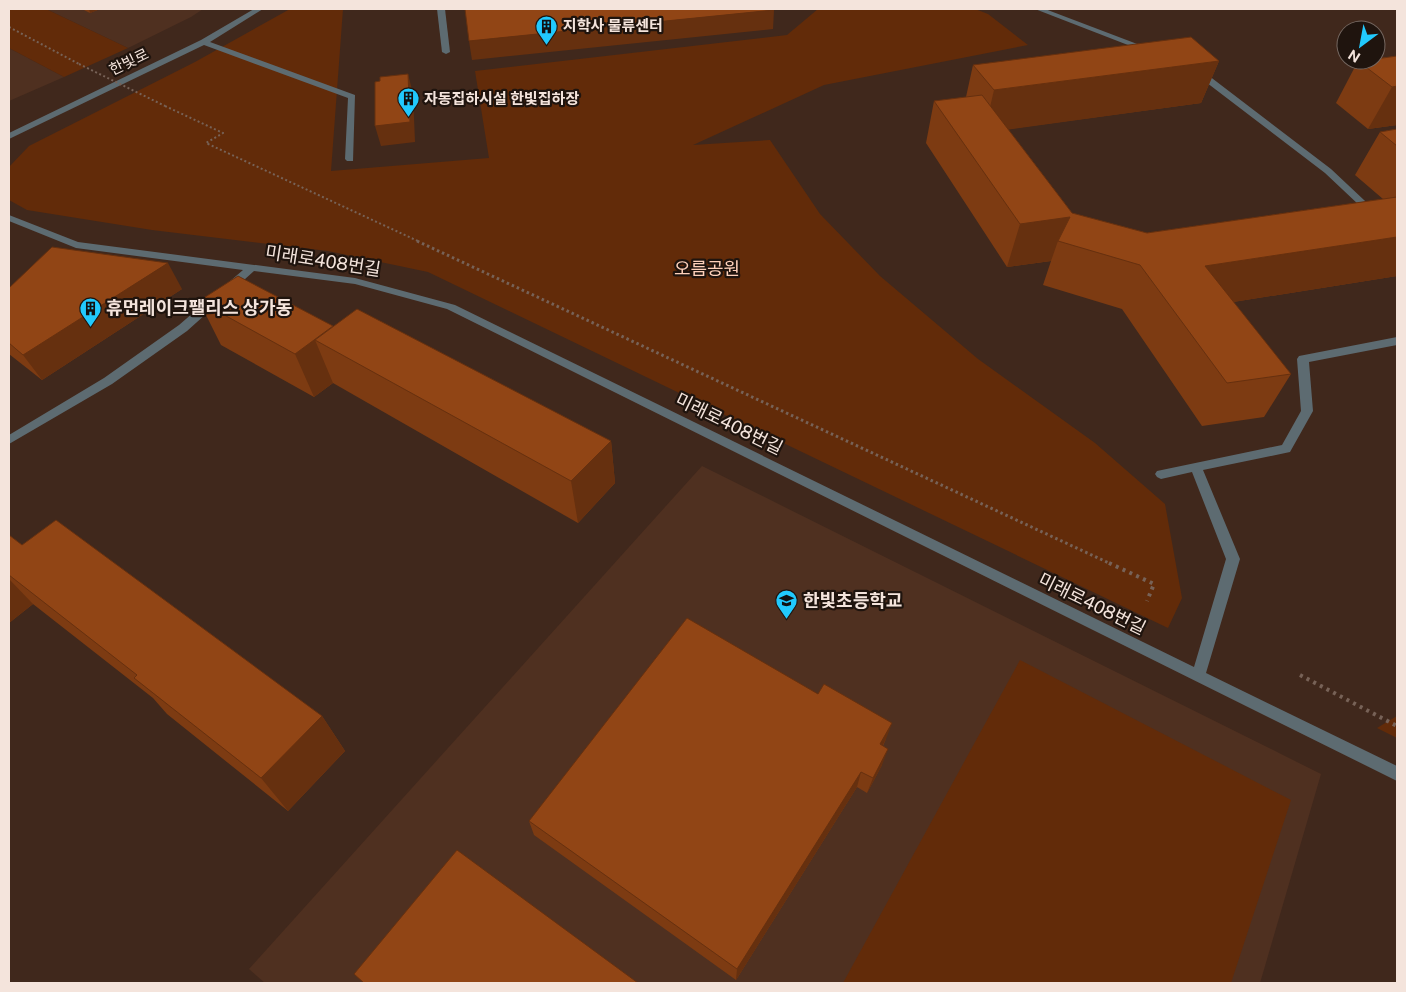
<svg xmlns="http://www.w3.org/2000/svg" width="1406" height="992" viewBox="0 0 1406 992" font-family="'Public Sans','Noto Sans KR',sans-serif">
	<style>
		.built { fill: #4f3020 }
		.green { fill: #622b09 }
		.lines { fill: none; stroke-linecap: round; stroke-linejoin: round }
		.path-far2 { stroke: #776257; stroke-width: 2; stroke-dasharray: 2 2.5; stroke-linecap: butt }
		.path-far1 { stroke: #776257; stroke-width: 3; stroke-dasharray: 2.5 3; stroke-linecap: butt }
		.path { stroke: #776257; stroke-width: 4; stroke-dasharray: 3 4.5; stroke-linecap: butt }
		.minor { fill: #5d6b71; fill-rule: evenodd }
		.path-bridge { stroke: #776257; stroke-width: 2; stroke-dasharray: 2 2.5; stroke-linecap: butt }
		.wall { fill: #7d3b12 }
		.shaded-wall { fill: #66300f }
		.building { fill: #914515; stroke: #66300f }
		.labels { text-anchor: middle; stroke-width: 4.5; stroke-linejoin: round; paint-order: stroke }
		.far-poi-label { font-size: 15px; font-weight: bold; fill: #f4e4dc; stroke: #1f140e; text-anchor: start }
		.far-street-label { font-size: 15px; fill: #f4e4dc; stroke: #1f140e }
		.street-label { font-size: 18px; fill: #f4e4dc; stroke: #1f140e }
		.park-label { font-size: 18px; fill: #fed1ba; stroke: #1f140e }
		.poi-label { font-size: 18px; font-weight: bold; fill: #f4e4dc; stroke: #1f140e; text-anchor: start }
	</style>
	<rect width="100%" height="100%" fill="#40281c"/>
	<g class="built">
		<path d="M46,9h157l-12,8 -63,31z"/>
		<path d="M9,48l55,29 -55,24z"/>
		<path d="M702,466l619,308 -61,209h-995l-16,-14z"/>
	</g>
	<g class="green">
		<path d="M9,9h37l82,39 -64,29 -55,-29z"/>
		<path d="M290,9h53l-12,162 158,-13 -14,-87 312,-36 31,-26h157l13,5 40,31 -204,40 -131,60 77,-5 50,74 60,62 98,83 117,84 70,61 17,94 -14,30 -740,-356 -100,-21 -176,-21 -125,-20 -18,-10v-33l20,-21 166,-84z"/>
		<path d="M1020,660l271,140 -60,183h-388z"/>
		<path d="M1397,716v22l-20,-10z"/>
	</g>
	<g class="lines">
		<g class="path-far2">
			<path d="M9,27l70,37"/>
			<path d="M165,106l58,27 -17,10 214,99"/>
		</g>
		<path class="path-far1" d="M417,241l694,323"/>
		<g class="path">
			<path d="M1109,563l45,21 -7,17"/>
			<path d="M1300,675l97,51"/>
		</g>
		<g class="minor">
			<path d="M254,9h9l-53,33 145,53 -2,66h-6l-2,-2 3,-61 -144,-53 -195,94v-6l192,-93z"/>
			<path d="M437,9h8l5,43 -4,2 -4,-2z"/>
			<path d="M1035,9h10l108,41 -7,2z"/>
			<path d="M1194,69h6l131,100 66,62v8l-3,-1 -69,-65 -131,-100z"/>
			<path d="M9,215l69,27 277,36 100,27 739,362 32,-108 -34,-87 -31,7 -4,-2 -2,-3 2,-3 125,-26 19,-34 -4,-52 2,-3 98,-19v8l-88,17 4,49 -23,41 -87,18 37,89 -34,114 191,93v15l-950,-472 -92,-25 -101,-13 -67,60 -75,53 -103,60v-9l95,-57 75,-53 64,-55 -167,-22 -67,-27z"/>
		</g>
		<path class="path-bridge" d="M79,64l86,42"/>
	</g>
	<g class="wall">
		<path d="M82,9h18l-10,4z"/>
		<path d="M1397,56v69l-29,4 -32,-26 22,-42z"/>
		<path d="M1219,61l-18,42 -193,26 64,84 75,20 236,-34 -28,-24 25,-43 17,-3v147l-164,26 58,72 -27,43 -62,9 -80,-117 -79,-24 8,-24 -44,6 -81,-124 8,-42 32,-4 7,-32z"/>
		<path d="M9,288l173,1 -140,91 -33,-26z"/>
		<path d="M199,301l134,25 278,115 4,42 -37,40 -245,-140 -19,14 -93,-52z"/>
		<path d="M9,535l13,10 300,171 23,35 -57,60 -121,-97 -14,-16 -120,-94 -24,19z"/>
		<path d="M886,739l-3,7 -1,19 -15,28 -10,-6 -121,193 -202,-145 -5,-14z"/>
	</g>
	<g class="shaded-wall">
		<path d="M89,9h11l-10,4z"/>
		<path d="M774,10l-1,19 -301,31 -3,-19z"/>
		<path d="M1219,61l-18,42 -217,30 10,-43z"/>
		<path d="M408,74l5,20 2,48 -34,4 -6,-20z"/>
		<path d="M1397,86v39l-29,4 24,-42z"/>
		<path d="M1070,217l-12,24 -7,20 -44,6 13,-43z"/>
		<path d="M1397,237v39l-214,34 22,-44z"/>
		<path d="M168,263l14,26 -140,91 -19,-25z"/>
		<path d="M333,326l-18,14 18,43 -19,14 -19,-43z"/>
		<path d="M611,441l4,42 -37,40 -7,-42z"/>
		<path d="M9,579l24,25 -24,19z"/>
		<path d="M322,716l23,35 -57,60 -27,-33z"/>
		<path d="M892,723l-6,16 -11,21 5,-16z"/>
		<path d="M888,749l-6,16 -15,28 6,-15z"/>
		<path d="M861,772l-4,15 -121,193 1,-11z"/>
	</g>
	<g class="building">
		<path d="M465,9h308l1,1 -305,31z"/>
		<path d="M1191,37l28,24 -225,29 -21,-25z"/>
		<path d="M1397,56v30l-5,1 -34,-26 18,-1v-1z"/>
		<path d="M408,74l2,48 -35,4v-44l5,-1v-4z"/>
		<path d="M982,95l90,118 75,20 250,-36v40l-192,29 86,108 -64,9 -87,-118 -82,-24 12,-24 -50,7 -86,-123z"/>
		<path d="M1397,129v17l-17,-14z"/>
		<path d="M52,247l116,16 -145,92 -14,-12v-55z"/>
		<path d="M238,276l95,50 -38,28 -96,-53z"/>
		<path d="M357,309l254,132 -40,40 -256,-141z"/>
		<path d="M56,520l266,196 -61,62 -127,-100 3,-3 -128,-100v-40l13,10z"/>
		<path d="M687,618l131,76 6,-10 68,39 -12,21 8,5 -15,29 -12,-6 -124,197 -208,-148z"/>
		<path d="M457,850l181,133h-274l-10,-9z"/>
	</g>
	<defs>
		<symbol id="building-pin" viewBox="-11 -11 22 30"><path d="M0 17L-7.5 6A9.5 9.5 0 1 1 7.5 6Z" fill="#21c9fd" stroke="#1f140e"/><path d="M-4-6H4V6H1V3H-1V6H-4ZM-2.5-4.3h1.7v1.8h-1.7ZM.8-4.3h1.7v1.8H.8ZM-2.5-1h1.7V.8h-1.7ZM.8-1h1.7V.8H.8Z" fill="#111"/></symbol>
		<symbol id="school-pin" viewBox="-11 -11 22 30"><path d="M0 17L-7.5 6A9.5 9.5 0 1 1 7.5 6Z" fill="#21c9fd" stroke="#1f140e"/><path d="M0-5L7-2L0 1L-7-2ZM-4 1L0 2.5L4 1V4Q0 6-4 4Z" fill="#111"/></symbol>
	</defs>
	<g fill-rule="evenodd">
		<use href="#building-pin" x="534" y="14" width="25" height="34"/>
		<use href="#building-pin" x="396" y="86" width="25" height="34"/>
		<use href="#building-pin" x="78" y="296" width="25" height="34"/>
		<use href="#school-pin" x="774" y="588" width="25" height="34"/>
	</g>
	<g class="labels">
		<g class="far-poi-label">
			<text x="563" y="31">지학사 물류센터</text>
			<text x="424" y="104">자동집하시설 한빛집하장</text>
		</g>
		<g class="far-street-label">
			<text transform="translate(129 62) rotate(-26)" y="5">한빛로</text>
		</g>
		<g class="street-label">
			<text transform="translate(323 261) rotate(9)" y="6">미래로408번길</text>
			<text transform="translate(729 424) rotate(26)" y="6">미래로408번길</text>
			<text transform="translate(1092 604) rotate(26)" y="6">미래로408번길</text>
		</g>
		<g class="park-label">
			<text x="707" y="275">오름공원</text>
		</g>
		<g class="poi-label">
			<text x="106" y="314">휴먼레이크팰리스 상가동</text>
			<text x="803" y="607">한빛초등학교</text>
		</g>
	</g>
	<rect width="1406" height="992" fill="none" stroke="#f4e4dc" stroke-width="20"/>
	<g transform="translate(1361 45) rotate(212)"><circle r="24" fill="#1f140e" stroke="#746760"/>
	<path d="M0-4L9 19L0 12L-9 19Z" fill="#21c9fd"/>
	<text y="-8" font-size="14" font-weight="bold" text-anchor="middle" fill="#f4e4dc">N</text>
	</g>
</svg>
